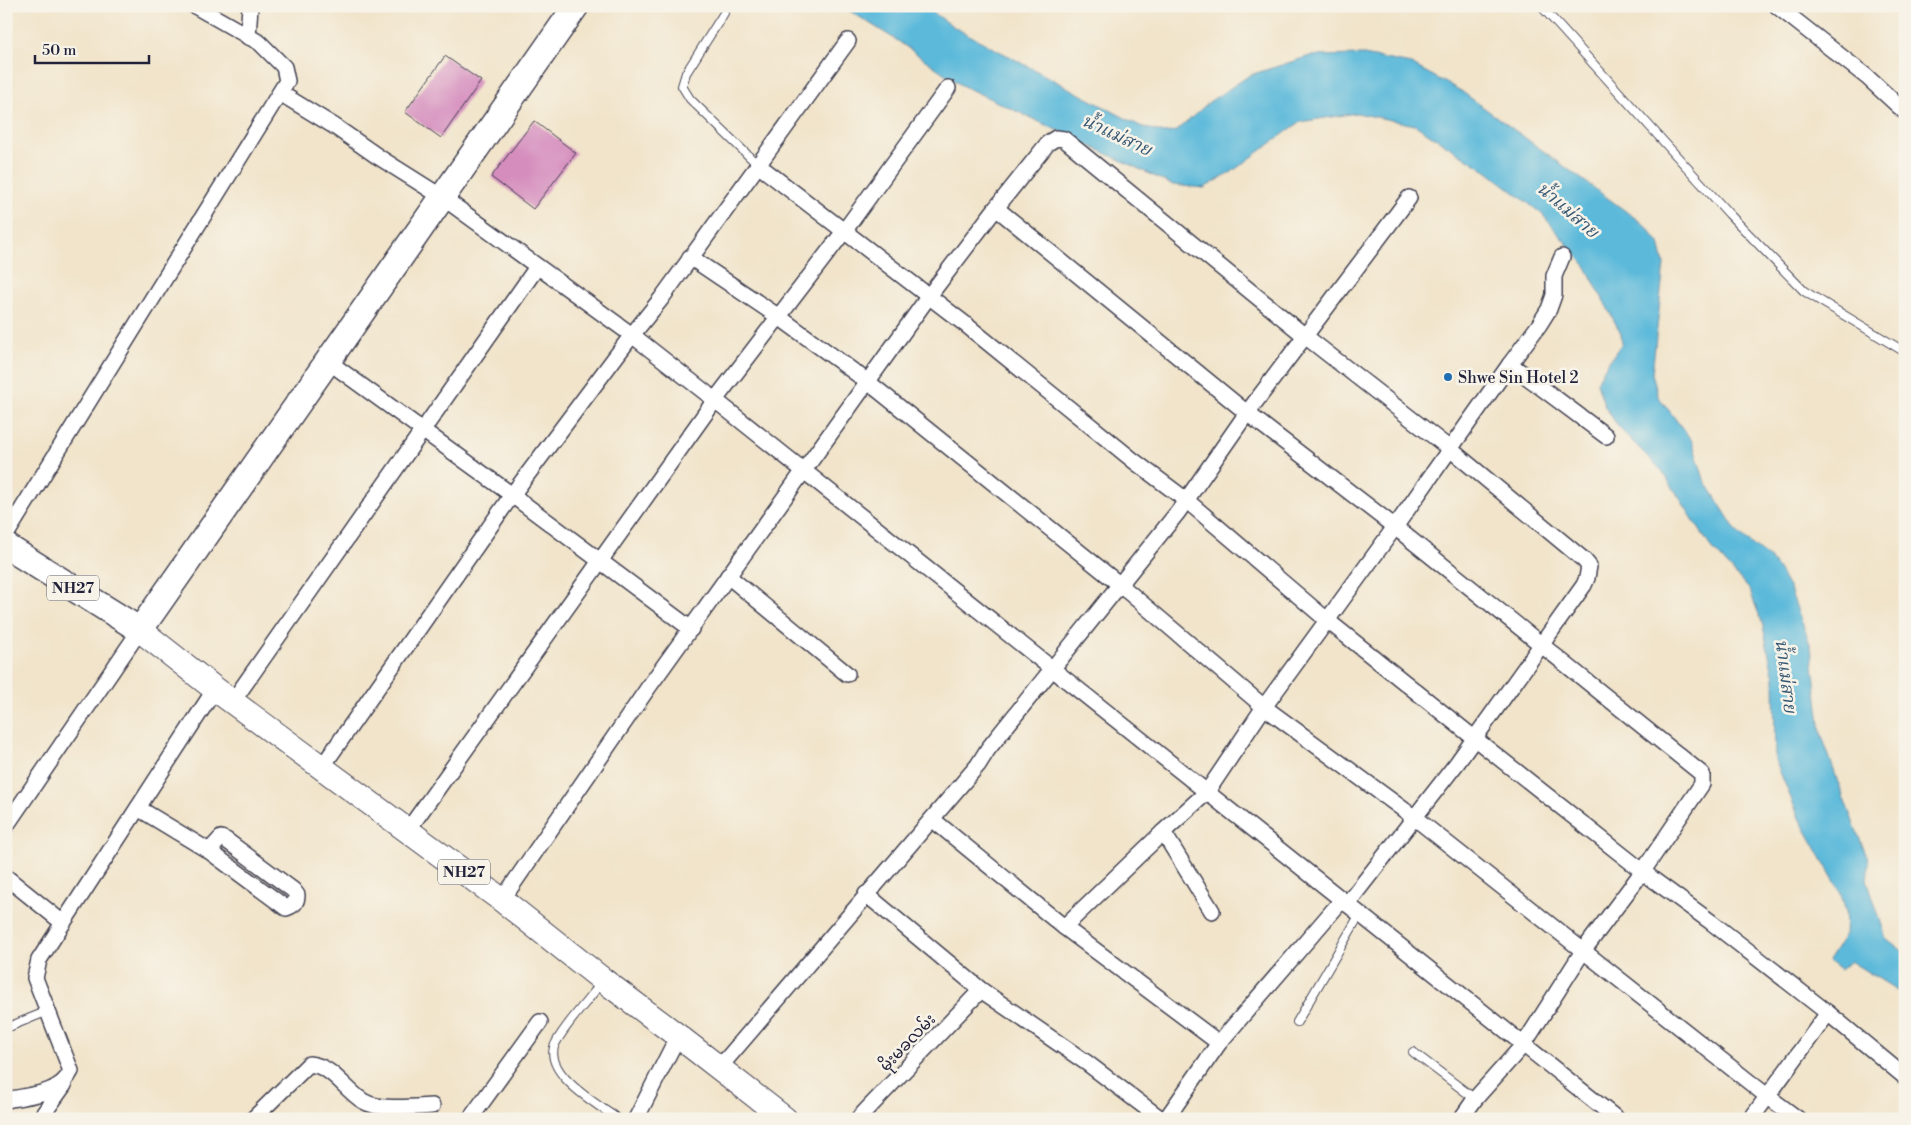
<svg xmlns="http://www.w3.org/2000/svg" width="1911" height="1125" viewBox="0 0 1911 1125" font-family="'Libre Bodoni','Noto Sans Myanmar','Noto Serif Thai',serif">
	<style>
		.water { fill: #5bb9da; stroke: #3e6e8a }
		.building { fill: #d58dbe }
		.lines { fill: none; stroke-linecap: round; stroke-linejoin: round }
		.service-casing { stroke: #413f50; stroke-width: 10 }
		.minor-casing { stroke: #413f50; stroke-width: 18 }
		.primary-casing { stroke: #413f50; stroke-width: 26 }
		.trunk-casing { stroke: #413f50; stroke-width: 28 }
		.service { stroke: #fff; stroke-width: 8 }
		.minor { stroke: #fff; stroke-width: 15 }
		.primary { stroke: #fff; stroke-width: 24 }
		.trunk { stroke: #fff; stroke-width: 25 }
		.poi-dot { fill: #1f6fb2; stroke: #f7f3e8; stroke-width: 2 }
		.labels { text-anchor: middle; stroke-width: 5; stroke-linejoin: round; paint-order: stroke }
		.shield { fill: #f7f3e8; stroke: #62616f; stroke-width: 1 }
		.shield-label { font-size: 15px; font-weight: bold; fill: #22223b }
		.poi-label { font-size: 16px; fill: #22223b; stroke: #f7f3e8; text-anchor: start }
		.street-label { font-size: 16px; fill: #22223b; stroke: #f7f3e8 }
		.water-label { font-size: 18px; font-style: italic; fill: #365773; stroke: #f7f3e8 }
	</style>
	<rect width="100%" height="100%" fill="#f7f3e8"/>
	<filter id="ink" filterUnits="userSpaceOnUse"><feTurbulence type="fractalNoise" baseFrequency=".02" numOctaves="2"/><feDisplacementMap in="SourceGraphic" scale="10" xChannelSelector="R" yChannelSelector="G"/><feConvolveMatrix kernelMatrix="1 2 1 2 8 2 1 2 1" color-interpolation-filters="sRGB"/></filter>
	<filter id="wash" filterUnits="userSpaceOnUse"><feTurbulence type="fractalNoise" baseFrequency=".0096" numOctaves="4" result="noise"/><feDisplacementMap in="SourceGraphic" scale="20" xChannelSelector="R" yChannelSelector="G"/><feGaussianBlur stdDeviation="1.12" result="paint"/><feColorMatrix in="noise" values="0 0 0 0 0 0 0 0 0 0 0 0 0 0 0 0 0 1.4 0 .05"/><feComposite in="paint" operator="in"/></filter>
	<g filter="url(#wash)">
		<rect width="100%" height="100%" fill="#f1e4ca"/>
		<path class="water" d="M842,6h82l30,21 186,99 24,7 13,-2 32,-29 41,-27 60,-19 54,-1 47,9 50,27 185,135 13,17 5,21 -12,110 6,22 34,45 12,38 33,53 36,30 16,25 22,60 10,86 23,66 25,63 -2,17 19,59 19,15v42l-55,-34 -10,9 -12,-9 17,-27 1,-22 -6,-21 -40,-71 -25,-60 -1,-82 -12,-56 -13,-33 -39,-43 -47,-74 -43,-43 -15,-22 -8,-24 6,-13 19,-27 -1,-9 -35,-67 -44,-53 -54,-42 -73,-47 -58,-12 -57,9 -70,51 -26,15 -31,-3 -212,-100 -63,-44z"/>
		<g id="blocks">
			<g class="building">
				<path d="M445,56l36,25 -40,57 -36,-26z"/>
				<path d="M534,121l42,32 -43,56 -42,-32z"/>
			</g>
		</g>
	</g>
	<g filter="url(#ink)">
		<use href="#blocks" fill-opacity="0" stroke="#413f50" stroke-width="1"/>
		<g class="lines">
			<defs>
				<g id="service">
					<path d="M1541,6l188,208 75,77 101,61"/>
					<path d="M724,13l-38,60 -4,13 8,13 68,66"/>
					<path d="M602,982c-11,15 -43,50 -48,65 -8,28 43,57 61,70"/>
					<path d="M1297,1022l63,-108"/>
					<path d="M6,1028l42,-17"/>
					<path d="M1413,1052l62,47"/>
				</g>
				<g id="minor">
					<path d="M1777,6l90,71 38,35"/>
					<path d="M248,37l2,-31"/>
					<path d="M280,93l54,33 43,30 65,41 190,138 83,65 902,719"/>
					<path d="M758,165l207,159 169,137 52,39 142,121 146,117 181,143 56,41 117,91 77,64"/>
					<path d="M996,208l251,205 148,114 307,247v10l-59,87 -60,80 -59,93 -49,55 -14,20"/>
					<path d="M690,257l89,60 89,65 251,202 145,123 151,111 352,278 31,23"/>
					<path d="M329,362l183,133 179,134"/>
					<path d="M1510,364l96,72"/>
					<path d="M6,535l281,-454 -3,-14 -24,-24 -65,-37"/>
					<path d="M728,576l119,98"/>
					<path d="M233,701l304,-434"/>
					<path d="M322,767l190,-272 120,-160 29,-36 187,-258"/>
					<path d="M138,808l71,43 77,57c7,-2 11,-6 11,-13l-4,-5 -67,-50 -5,-2 -12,13"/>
					<path d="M932,819l132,108 155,116"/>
					<path d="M6,826l134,-196"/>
					<path d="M408,830l307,-430 130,-170 103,-142"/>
					<path d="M6,877l57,46"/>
					<path d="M866,894l115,96 106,73 74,56"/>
					<path d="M502,900l146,-212 281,-392 67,-88 52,-65 8,-5 8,1 241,197 -58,77 -69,99 -190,237 -10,16 -259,303"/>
					<path d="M1347,904l110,-141 127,-178 3,-7 2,-12 -5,-6 -134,-111 -145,-113 104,-138"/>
					<path d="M1212,911l-49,-79 44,-40 57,-85 131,-180 115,-163 29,-39 10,-16 5,-14v-19l8,-19"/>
					<path d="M1064,927l99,-95"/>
					<path d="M6,1100c23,-5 54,-5 65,-29l-36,-93 4,-18 176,-271"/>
					<path d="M42,1116l22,-31"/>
					<path d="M253,1119l56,-55c24,2 35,25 54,37 16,10 51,6 69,5"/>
					<path d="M470,1119l70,-97"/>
					<path d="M636,1119l42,-83"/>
					<path d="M858,1119l123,-129"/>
					<path d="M1166,1119l53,-76 123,-143"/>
					<path d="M1751,1119l77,-106"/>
				</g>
				<path id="primary" d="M140,630l75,59 287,211 101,80 75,56 107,83"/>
				<path id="trunk" d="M6,546l134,84 436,-624"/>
			</defs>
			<use href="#service" class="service-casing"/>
			<use href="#minor" class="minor-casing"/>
			<use href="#primary" class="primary-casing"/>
			<use href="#trunk" class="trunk-casing"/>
			<use href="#service" class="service"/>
			<use href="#minor" class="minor"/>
			<use href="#primary" class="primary"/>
			<use href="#trunk" class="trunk"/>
		</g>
	</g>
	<circle class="poi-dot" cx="1448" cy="377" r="5"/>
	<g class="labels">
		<g class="shield">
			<rect x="47" y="575.5" width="52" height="25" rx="4"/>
			<rect x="438" y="859.5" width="52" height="25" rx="4"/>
		</g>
		<g class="shield-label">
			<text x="73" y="593">NH27</text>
			<text x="464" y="877">NH27</text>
		</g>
		<g class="poi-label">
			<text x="1458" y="383">Shwe Sin Hotel 2</text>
		</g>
		<g class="street-label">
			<text transform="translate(907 1042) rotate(-46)" y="6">မိုးမခလမ်း</text>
		</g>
		<g class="water-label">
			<text transform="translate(1117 135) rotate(25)" y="6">น้ำแม่สาย</text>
			<text transform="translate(1568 210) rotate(41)" y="6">น้ำแม่สาย</text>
			<text transform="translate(1786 676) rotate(83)" y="6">น้ำแม่สาย</text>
		</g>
	</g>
	<rect width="1911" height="1125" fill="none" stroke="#f7f3e8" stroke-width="25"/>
	<path d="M35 55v8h114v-8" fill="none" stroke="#22223b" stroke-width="2.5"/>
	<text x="42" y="55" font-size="15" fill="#22223b" stroke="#f7f3e8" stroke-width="4" paint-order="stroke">50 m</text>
</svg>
